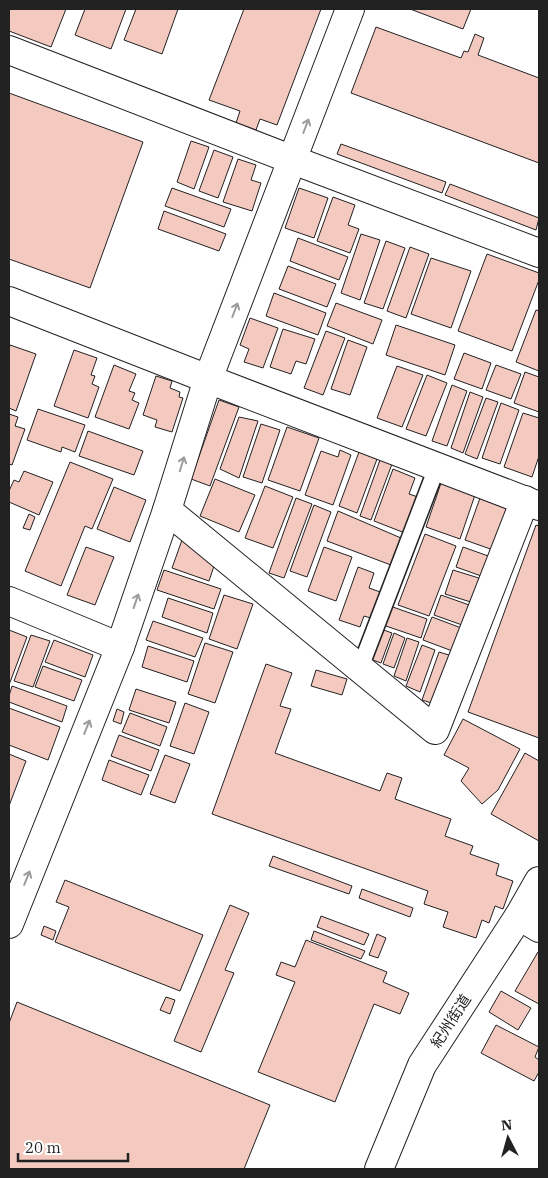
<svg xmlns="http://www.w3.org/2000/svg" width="548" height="1178" viewBox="0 0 548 1178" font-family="'IBM Plex Serif','Noto Sans JP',serif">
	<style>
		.building { fill: #f3c9c0; stroke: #222 }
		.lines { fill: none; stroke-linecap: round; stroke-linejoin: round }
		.service-casing { stroke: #222; stroke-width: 19 }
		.minor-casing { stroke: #222; stroke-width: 30 }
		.service { stroke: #fff; stroke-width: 16 }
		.minor { stroke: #fff; stroke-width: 28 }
		.oneway { stroke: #9c9c9c }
		.labels { text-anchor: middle; stroke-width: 4; stroke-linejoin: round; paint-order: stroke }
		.street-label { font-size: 15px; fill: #222; stroke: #fff }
	</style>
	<rect width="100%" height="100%" fill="#fff"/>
	<g class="building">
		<path d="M9,9h57l-15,38 -42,-16z"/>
		<path d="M85,9h41l-15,40 -36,-14z"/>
		<path d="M136,9h42l-16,45 -38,-14z"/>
		<path d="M244,9h77l-44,116 -17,-6 -4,11 -20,-7 4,-12 -31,-11z"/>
		<path d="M410,9h61l-8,20z"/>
		<path d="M376,27l85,31 3,-7 4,1 7,-18 9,4 -6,17 61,23v85l-188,-70z"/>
		<path d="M9,93l134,49 -53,146 -81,-29z"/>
		<path d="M191,141l18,6 -15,42 -17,-7z"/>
		<path d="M341,144l105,38 -4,11 -105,-39z"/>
		<path d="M214,150l19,7 -15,41 -19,-7z"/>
		<path d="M238,159l18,6 -5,15 10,3 -9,28 -29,-9z"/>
		<path d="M450,184l89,34 -3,12 -91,-35z"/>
		<path d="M172,188l59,21 -7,18 -59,-21z"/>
		<path d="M299,188l29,10 -14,40 -29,-10z"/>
		<path d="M333,197l22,8 -7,20 11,4 -9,24 -33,-12z"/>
		<path d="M164,211l62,23 -7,17 -61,-22z"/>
		<path d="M361,234l19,6 -20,60 -19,-7z"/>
		<path d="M298,238l50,19 -9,23 -49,-19z"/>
		<path d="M386,241l19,7 -22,61 -19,-6z"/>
		<path d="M410,247l19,7 -23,64 -19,-7z"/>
		<path d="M487,254l52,19v7l-27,71 -54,-20z"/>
		<path d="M431,258l40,13 -20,57 -40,-14z"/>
		<path d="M288,266l48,18 -9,23 -48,-18z"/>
		<path d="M274,293l52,20 -8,22 -52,-19z"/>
		<path d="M336,303l46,17 -9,24 -46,-18z"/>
		<path d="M536,310l3,1v60l-23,-9z"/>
		<path d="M250,318l28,10 -15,40 -19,-6 5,-13 -9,-4z"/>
		<path d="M396,325l59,20 -10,30 -59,-20z"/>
		<path d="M283,329l32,10 -9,25 -10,-3 -5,13 -21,-7z"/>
		<path d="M326,331l19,7 -22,57 -19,-7z"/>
		<path d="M348,340l19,7 -17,48 -19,-6z"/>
		<path d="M10,345l26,9 -20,57 -7,-3v-59z"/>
		<path d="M74,350l23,8 -6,17 4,1 -3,8 7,3 -11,31 -34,-12z"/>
		<path d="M464,353l27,10 -9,26 -28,-10z"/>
		<path d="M114,365l22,9 -7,17 6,2 -3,7 7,3 -10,26 -34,-12z"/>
		<path d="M496,365l25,9 -10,25 -25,-9z"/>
		<path d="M397,366l26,9 -21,52 -25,-9z"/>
		<path d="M525,372l14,5v35l-25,-9z"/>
		<path d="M427,375l20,8 -21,53 -20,-7z"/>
		<path d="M156,376l16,5 -2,7 10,4 -1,5 4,1 -11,34 -17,-5 2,-7 -14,-5z"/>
		<path d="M452,385l15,6 -20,55 -15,-5z"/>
		<path d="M470,392l13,5 -20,56 -12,-5z"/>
		<path d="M486,398l12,4 -21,57 -12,-5z"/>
		<path d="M219,400l20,7 -29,79 -19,-7z"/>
		<path d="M501,403l18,7 -19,54 -18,-6z"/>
		<path d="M38,409l47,16 -10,27 -13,-5 -1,5 -34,-12z"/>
		<path d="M523,413l16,5v38l-7,21 -28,-10z"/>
		<path d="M9,414l9,3 -3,9 10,3 -13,36 -3,-1z"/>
		<path d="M239,417l19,4 -19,57 -19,-9z"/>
		<path d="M261,424l19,6 -18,53 -19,-6z"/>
		<path d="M287,427l32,11 -19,53 -32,-11z"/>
		<path d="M88,431l55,20 -9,24 -55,-19z"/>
		<path d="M340,450l11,5 -18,50 -28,-10 16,-44 17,6z"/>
		<path d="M359,452l18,7 -20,54 -18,-7z"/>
		<path d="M380,460l12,4 -21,56 -11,-4z"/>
		<path d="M70,462l43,17 -21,50 -7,-3 -24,60 -36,-15z"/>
		<path d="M393,469l22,9 -6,16 9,3 -13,36 -31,-12z"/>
		<path d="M24,471l29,11 -14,33 -30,-13v-11l5,-11 5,2z"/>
		<path d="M215,479l40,16 -16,37 -39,-16z"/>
		<path d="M441,483l34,12 -15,44 -34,-12z"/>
		<path d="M265,486l28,11 -20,51 -28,-10z"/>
		<path d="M114,487l32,13 -16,42 -33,-13z"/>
		<path d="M296,498l16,6 -28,74 -15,-5z"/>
		<path d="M480,498l31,11 -15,42 -31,-11z"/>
		<path d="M314,505l17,7 -24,65 -17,-6z"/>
		<path d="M338,511l63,27 -10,27 -64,-24z"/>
		<path d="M29,514l6,3 -5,13 -7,-2z"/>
		<path d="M536,525l3,1v212l-71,-26z"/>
		<path d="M425,534l31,12 -27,70 -31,-11z"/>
		<path d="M182,540l11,4 21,22 -5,15 -37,-13z"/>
		<path d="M86,547l28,10 -19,48 -28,-10z"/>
		<path d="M324,547l28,10 -16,44 -28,-10z"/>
		<path d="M463,547l28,10 -7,20 -28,-10z"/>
		<path d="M358,567l16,6 -5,15 14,5 -9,26 -10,-3 -4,11 -21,-7z"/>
		<path d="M164,570l57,19 -7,20 -57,-19z"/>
		<path d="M453,570l29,9 -8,24 -29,-9z"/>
		<path d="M224,595l29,9 -16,45 -28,-10z"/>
		<path d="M441,595l31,11 -7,20 -31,-11z"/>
		<path d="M168,598l45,15 -6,20 -45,-16z"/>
		<path d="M390,606l37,13 -6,19 -38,-13z"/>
		<path d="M432,617l32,12 -9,23 -32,-12z"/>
		<path d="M153,621l50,17 -8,19 -49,-17z"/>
		<path d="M381,629l11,4 -11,30 -11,-4z"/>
		<path d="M9,630l18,7 -18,48z"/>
		<path d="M394,633l11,5 -11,30 -11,-4z"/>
		<path d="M31,635l19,6 -17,46 -19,-6z"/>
		<path d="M407,638l12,4 -13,39 -12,-5z"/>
		<path d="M54,640l39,15 -8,22 -40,-15z"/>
		<path d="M205,643l28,9 -18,51 -27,-9z"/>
		<path d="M422,645l13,5 -15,42 -14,-6z"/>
		<path d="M148,646l46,15 -7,21 -45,-15z"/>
		<path d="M439,652l13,4 -17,48 -13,-4z"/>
		<path d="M266,664l26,9 -12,33 11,3 -16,44 105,38 7,-18 15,5 -7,21 56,20 -6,17 28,10 -3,8 29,10 -3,11 17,6 -10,28 -8,-3 -6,17 -7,-3 -6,18 -33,-11 5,-15 -24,-8 4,-13 -216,-77z"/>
		<path d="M43,666l39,14 -8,21 -39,-14z"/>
		<path d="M316,670l31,9 -5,16 -31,-9z"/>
		<path d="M12,686l55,20 -5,16 -53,-20v-6z"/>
		<path d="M136,689l40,13 -7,21 -40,-13z"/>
		<path d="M185,703l24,9 -15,42 -24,-8z"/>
		<path d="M9,708l51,19 -12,33 -39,-15z"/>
		<path d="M117,709l7,3 -3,12 -8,-3z"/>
		<path d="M130,713l37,14 -7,19 -38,-14z"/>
		<path d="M463,719l57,30 -22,41 -16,14 -21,-23 8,-13 -25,-13z"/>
		<path d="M119,735l40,15 -8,21 -40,-15z"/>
		<path d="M525,753l14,8v80l-48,-27z"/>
		<path d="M9,754l17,7 -17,45z"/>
		<path d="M165,755l25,9 -15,39 -25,-9z"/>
		<path d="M109,760l40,15 -8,20 -39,-15z"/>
		<path d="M273,856l79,30 -3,8 -80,-28z"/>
		<path d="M65,880l138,55 -23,56 -125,-49 14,-35 -13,-5z"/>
		<path d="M362,889l51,19 -3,9 -51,-19z"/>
		<path d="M230,905l19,8 -24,57 9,3 -33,79 -27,-11z"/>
		<path d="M321,916l48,18 -5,11 -47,-18z"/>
		<path d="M44,926l12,5 -3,9 -12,-5z"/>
		<path d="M314,931l51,20 -4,8 -50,-19z"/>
		<path d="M377,934l9,4 -8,20 -9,-3z"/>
		<path d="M306,940l81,32 -4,10 26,11 -9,21 -26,-10 -39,98 -77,-30 37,-90 -19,-7 5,-13 14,5z"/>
		<path d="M538,952l1,1v51l-24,-13z"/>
		<path d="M501,991l30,17 -13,22 -29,-18z"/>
		<path d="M166,997l9,3 -5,14 -10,-4z"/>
		<path d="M17,1002l253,103 -26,64h-235v-146z"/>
		<path d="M496,1025l43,22 -4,10 4,3v12l-5,9 -53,-28z"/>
	</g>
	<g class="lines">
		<defs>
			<path id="service" d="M360,668l77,-201"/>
			<g id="minor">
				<path d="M9,50l284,110 246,93"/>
				<path d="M9,301l199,78 331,127"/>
				<path d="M167,510l268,220 90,-230"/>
				<path d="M9,601l111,46"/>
				<path d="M519,916l20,12"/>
				<path d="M9,924l111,-277 47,-137 41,-131 142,-370"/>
				<path d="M379,1169l43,-104 97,-149 20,-35"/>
			</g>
		</defs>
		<use href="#service" class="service-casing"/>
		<use href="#minor" class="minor-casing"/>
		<use href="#service" class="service"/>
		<use href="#minor" class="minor"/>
	</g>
	<defs><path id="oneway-shaft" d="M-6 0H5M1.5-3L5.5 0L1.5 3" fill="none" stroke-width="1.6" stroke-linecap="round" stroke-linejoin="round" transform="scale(1.25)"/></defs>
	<g class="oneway">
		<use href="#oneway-shaft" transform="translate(306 126) rotate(-69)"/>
		<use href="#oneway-shaft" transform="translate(235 310) rotate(-69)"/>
		<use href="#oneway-shaft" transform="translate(182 464) rotate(-73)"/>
		<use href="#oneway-shaft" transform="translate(136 601) rotate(-71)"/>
		<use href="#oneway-shaft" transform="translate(87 727) rotate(-68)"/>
		<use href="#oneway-shaft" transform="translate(27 878) rotate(-68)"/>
	</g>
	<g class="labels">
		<g class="street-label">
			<text transform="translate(451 1021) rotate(-57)" y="5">紀州街道</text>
		</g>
	</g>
	<rect width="548" height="1178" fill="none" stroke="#222222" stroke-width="20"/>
	<g transform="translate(508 1138) rotate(354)" stroke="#ffffff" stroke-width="4" paint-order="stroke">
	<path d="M0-4L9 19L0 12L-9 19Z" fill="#222222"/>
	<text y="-8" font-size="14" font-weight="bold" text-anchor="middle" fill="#222222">N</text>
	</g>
	<path d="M18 1153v8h110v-8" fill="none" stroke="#222222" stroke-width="2.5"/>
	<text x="25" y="1153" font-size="15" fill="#222222" stroke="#ffffff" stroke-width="4" paint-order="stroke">20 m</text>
</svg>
